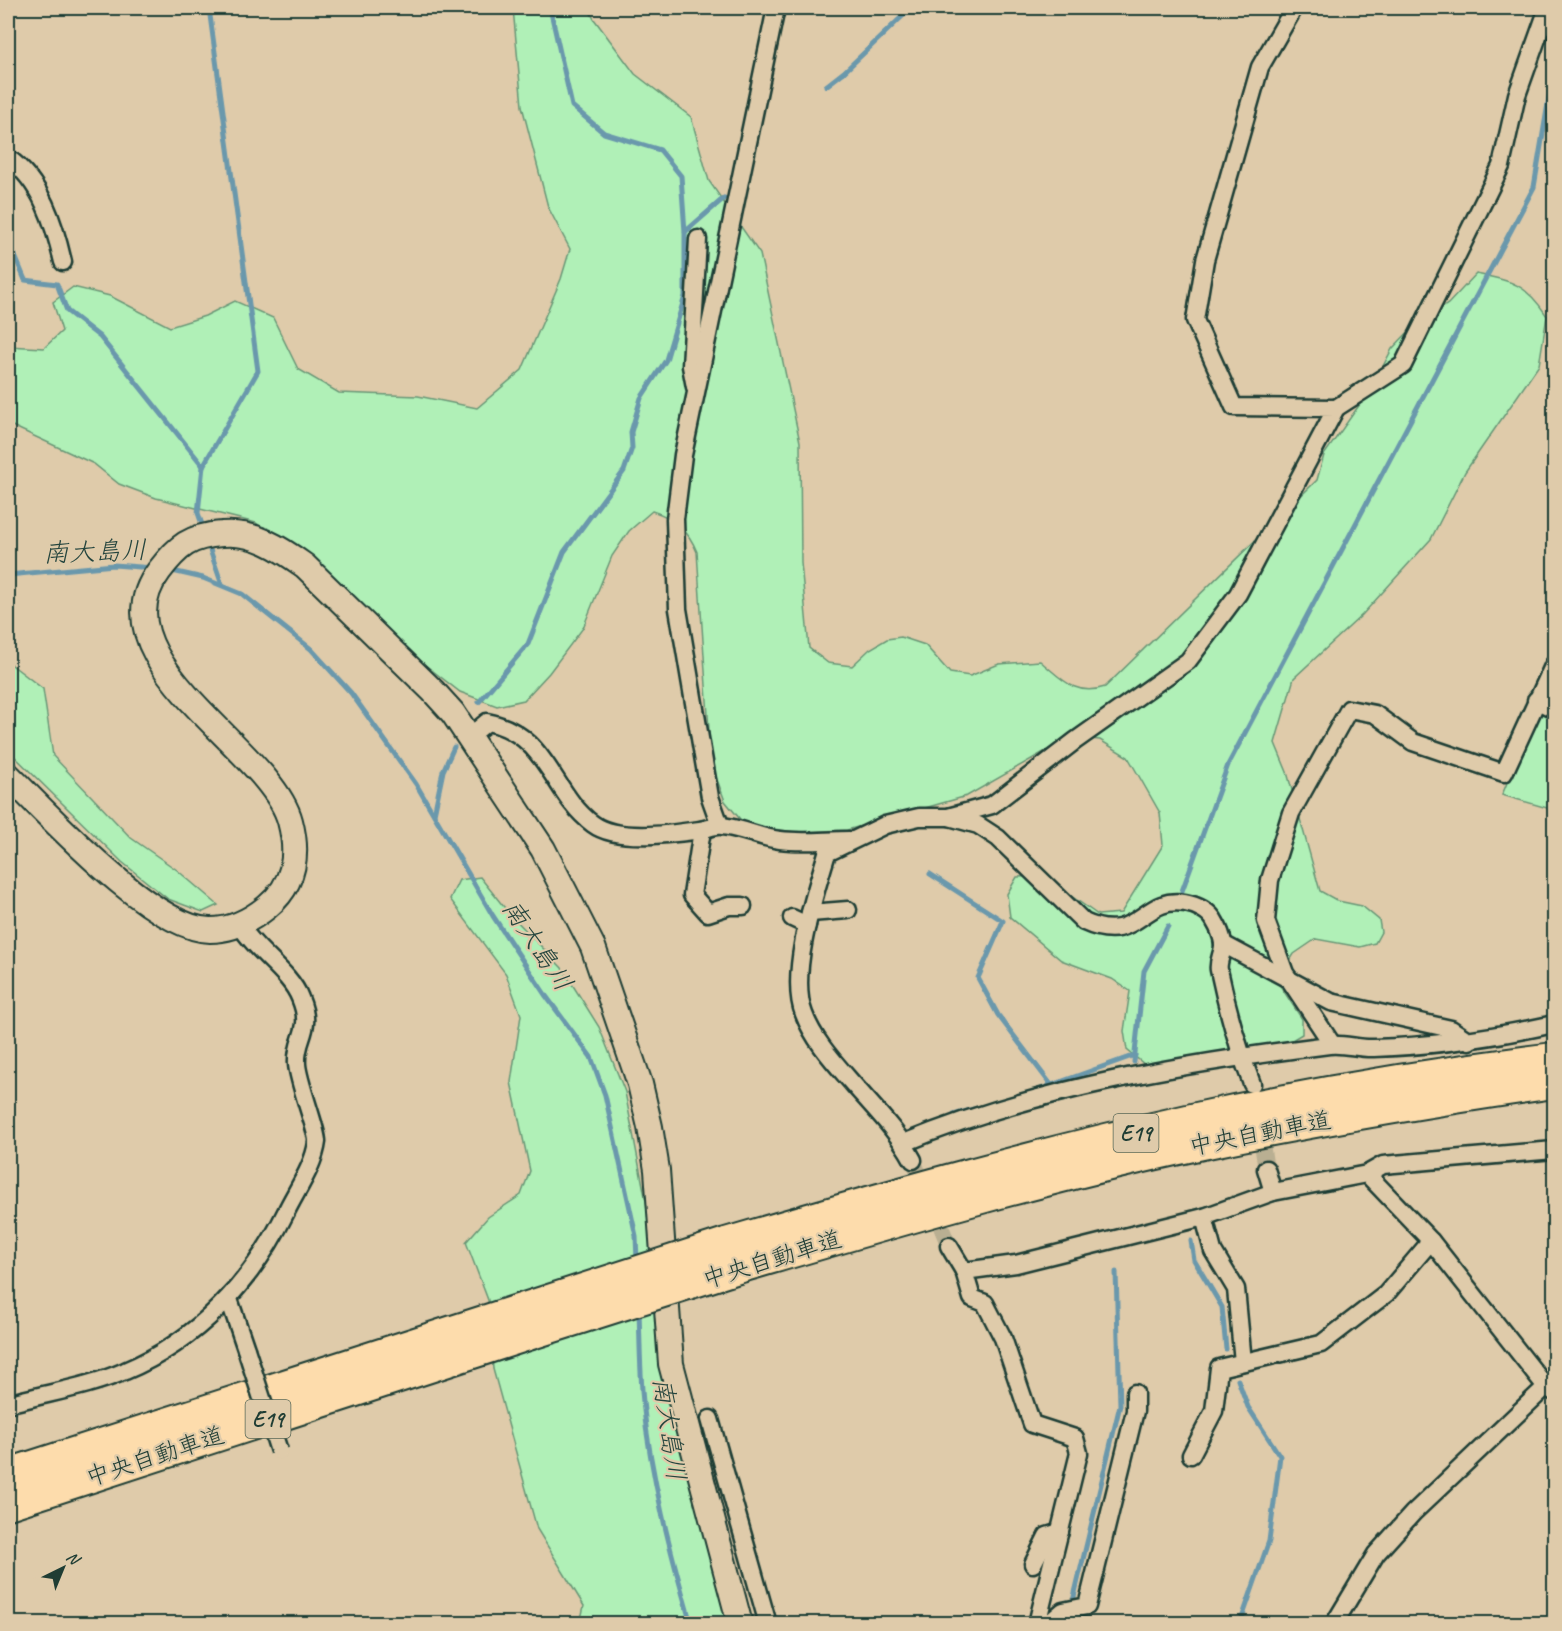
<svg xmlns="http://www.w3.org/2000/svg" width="1562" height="1631" viewBox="0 0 1562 1631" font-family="Caveat,'Klee One',sans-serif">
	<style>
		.green { fill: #b0f0b7; stroke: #689676; stroke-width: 1.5 }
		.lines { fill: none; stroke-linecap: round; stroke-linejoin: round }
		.stream { stroke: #6a98ac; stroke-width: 5 }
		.street-tunnel { stroke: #b9af92; stroke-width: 16; stroke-dasharray: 16 8; stroke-linecap: butt }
		.street-casing { stroke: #1f3d34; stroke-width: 21 }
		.secondary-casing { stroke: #1f3d34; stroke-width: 28 }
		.highway-casing { stroke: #1f3d34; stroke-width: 34 }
		.street { stroke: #dfcbaa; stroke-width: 16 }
		.secondary { stroke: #dfcbaa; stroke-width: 24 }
		.highway { stroke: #fddcac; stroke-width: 30 }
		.street-bridge-casing { stroke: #1f3d34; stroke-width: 21; stroke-linecap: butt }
		.highway-bridge-casing { stroke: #1f3d34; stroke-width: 34; stroke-linecap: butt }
		.street-bridge { stroke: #dfcbaa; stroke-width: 16 }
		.highway-bridge { stroke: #fddcac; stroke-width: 30 }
		.labels { text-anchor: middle; stroke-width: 4.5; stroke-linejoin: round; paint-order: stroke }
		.shield { fill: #dfcbaa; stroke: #596857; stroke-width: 1.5 }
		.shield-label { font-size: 22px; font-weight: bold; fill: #1f3d34 }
		.street-label { font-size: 24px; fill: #1f3d34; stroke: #dfcbaa }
		.water-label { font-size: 26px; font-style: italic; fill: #25453e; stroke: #dfcbaa }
	</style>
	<rect width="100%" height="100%" fill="#dfcbaa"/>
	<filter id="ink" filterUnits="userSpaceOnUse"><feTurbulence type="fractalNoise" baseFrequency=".0167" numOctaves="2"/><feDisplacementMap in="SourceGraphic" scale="12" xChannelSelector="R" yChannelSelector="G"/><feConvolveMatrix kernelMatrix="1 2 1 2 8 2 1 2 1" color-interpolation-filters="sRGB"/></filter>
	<g filter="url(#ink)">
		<g class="green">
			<path d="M513,8h75l6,11 41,55 56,43 18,64 51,73 40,188 1,121 8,85 19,15 24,3 18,-17 17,-10 14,-2 24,8 25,28 20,3 29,-12 41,-3c22,18 35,36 65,26l212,-207 7,-25 48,-68 20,-38 21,-22 35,-23 28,-30c37,7 50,10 71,42l-8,49 -74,107 -34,67 -69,76 -68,63 -19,65 12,29 33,119 18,10 24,5 17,14 2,12 -6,11 -15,4 -44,-8 -22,15 -17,27 25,38v15l-15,9 -143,21 -17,-14 -3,-19 6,-40 -18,-12 -51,-19 -51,-43 -3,-23 10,-17 26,-1 55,39 23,-2 42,-68 -3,-32 -32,-56 -28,-17 -30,-3 -103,59 -120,34 -52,2 -50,-7 -20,-24 -9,-24 -6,-32 -13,-193c-9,-22 -22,-34 -45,-41l-23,20 -17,25 -29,72 -34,45 -25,27 -27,6 -37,-14 -54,-42 -62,-62 -88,-65 -100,-25 -37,-14 -25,-20 -86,-40v-78l36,2 18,-17 -9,-29 20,-15 37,9 60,31 35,-11 30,-15 38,17 25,51 41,24 79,3 59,12 45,-38 39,-91 9,-30 -22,-42 -26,-101z"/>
			<path d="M8,662l35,27 10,67 78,82 46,32 41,35 -15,7 -35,-13 -46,-37 -114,-112z"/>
			<path d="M1537,711l17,7v92l-52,-15z"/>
			<path d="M480,877l28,35 54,56 37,59 26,65 102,531h-147l4,-17 -47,-77 -44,-160 -5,-69 -22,-58 22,-25 33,-22 9,-24 -19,-89 10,-67 -15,-41 -56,-75 9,-19z"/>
		</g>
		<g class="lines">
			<g class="stream">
				<path d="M826,86l18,-14 67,-64"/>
				<path d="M685,232l39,-34"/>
				<path d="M8,239l17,41 32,4 10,27 33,26 103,129"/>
				<path d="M204,530l-6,-17 5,-47 55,-95 -49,-363"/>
				<path d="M207,541l15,44"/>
				<path d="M168,570l35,8 39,16 69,55 40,44 65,91 77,132 53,80 45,61 14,38 31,141 1,25"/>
				<path d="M8,575l106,-10 39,3"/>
				<path d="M479,702l49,-58 36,-92 60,-81 8,-23 -1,-16 10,-34 25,-38 19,-64v-64l-4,-56 -21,-26 -56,-17 -32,-27 -22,-98"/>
				<path d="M434,814l9,-43 11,-24"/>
				<path d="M930,874l73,47 -25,57 20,37 54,71"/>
				<path d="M1182,891l46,-126 306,-578 20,-119"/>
				<path d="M1134,1062l10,-91 24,-45"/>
				<path d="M1038,1090l97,-35"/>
				<path d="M954,1115l20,-6"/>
				<path d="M1191,1241l3,19 28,47 4,42"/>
				<path d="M639,1310c1,30 1,62 4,92 8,75 27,149 48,222"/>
				<path d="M1238,1380l10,27 32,49 -11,85 -29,83"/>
				<path d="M1074,1624l-1,-23 47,-196 -4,-133"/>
			</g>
			<g class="street-tunnel">
				<path d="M1259,1125l7,44"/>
				<path d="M913,1160l36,86"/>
			</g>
			<defs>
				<g id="street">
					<path d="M8,158c33,23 46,65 55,104"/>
					<path d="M695,387l-4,-21 7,-127"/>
					<path d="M1336,408l67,-43 98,-199 16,-71 31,-87"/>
					<path d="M1536,700l18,9"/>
					<path d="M469,737l18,-15c61,12 64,71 106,102 24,18 78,10 107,6 7,-1 15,-5 22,-4 20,2 39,12 58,14 22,3 47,0 69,0"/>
					<path d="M949,817l29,8 20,13 86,84c54,25 58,-27 101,-19 11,2 25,8 30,19 3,5 7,15 8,21 1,9 -6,18 -4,27 8,38 19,78 33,114"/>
					<path d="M720,825l-10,-28 -32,-188 -3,-90 8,-64 93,-447"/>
					<path d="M702,830l-10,65 16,18 21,-7h14"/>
					<path d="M810,913l38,-3"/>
					<path d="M792,918l15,7"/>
					<path d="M1223,944l108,58 120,27 18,12"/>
					<path d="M1332,1044l-47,-71 -19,-52 4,-41 21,-67 58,-104 26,5 38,28 91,31 50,-109"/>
					<path d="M904,1143c132,-55 283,-80 425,-98 15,-2 30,4 45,3 62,-2 121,-11 180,-24"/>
					<path d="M913,1160c-15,-28 -38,-51 -59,-75 -19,-22 -40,-44 -50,-71 -16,-40 11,-120 23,-161l58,-28 34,-8h29l44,-12 83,-64 113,-80 50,-67 98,-186 -102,-1 -39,-87 10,-60 55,-193 34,-59"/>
					<path d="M1266,1169l7,23"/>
					<path d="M1367,1174l64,67 116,147 7,4"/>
					<path d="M1204,1217l9,34 23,38 7,73"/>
					<path d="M949,1246l15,25 52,-7 188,-47 69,-25 94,-18 16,-9 171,-15"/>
					<path d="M964,1271l8,27 13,5 18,35 29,86 43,14 4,15 -42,171"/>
					<path d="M229,1299l17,50"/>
					<path d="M8,1404c38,-11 81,-17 117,-33 72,-30 127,-89 161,-159 10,-21 28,-46 31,-70 1,-10 -19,-60 -20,-78 -2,-27 17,-33 3,-66 -10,-26 -45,-47 -60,-73"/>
					<path d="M710,1419l58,205"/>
					<path d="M1191,1455l23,-44 5,-43 102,-24 65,-50 45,-53"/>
					<path d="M1033,1564l14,-28 13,-4"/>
					<path d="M1048,1624l15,-13 24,-5 48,-195v-18"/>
					<path d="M1334,1624l42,-70 37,-41 141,-134"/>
				</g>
				<path id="secondary" d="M8,775c42,41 144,154 202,155 22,0 41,-10 57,-23 28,-23 32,-52 23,-86 -19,-73 -198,-161 -131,-250 19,-25 31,-35 63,-37 32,-3 58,14 83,32l128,125 20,22 90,136 50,98 47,137 10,43 7,43 14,194 69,260"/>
				<g id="highway">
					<path d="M726,1243c154,-45 309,-89 466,-124 119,-26 241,-46 362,-61"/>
					<path d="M738,1268c153,-45 307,-91 464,-124 116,-24 234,-44 352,-61"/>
					<path d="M8,1474l510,-164"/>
					<path d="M8,1504l520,-169"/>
				</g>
			</defs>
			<use href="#street" class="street-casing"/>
			<use href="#secondary" class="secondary-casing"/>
			<use href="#highway" class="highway-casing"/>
			<use href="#street" class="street"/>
			<use href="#secondary" class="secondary"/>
			<use href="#highway" class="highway"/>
			<defs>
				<path id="street-bridge" d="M246,1349l33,102"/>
				<g id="highway-bridge">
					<path d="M518,1310l208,-67"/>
					<path d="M528,1335l210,-67"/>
				</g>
			</defs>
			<use href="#street-bridge" class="street-bridge-casing"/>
			<use href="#highway-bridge" class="highway-bridge-casing"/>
			<use href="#street-bridge" class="street-bridge"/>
			<use href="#highway-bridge" class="highway-bridge"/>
		</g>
	</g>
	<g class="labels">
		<g class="shield">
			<rect x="1113.5" y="1114" width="45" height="38" rx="4.5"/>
			<rect x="245.5" y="1400" width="45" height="38" rx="4.5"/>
		</g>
		<g class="shield-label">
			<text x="1136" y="1141">E19</text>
			<text x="268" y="1427">E19</text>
		</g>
		<g class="street-label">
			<text transform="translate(1260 1133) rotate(-11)" y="8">中央自動車道</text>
			<text transform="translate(772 1259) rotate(-17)" y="8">中央自動車道</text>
			<text transform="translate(155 1456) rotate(-18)" y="8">中央自動車道</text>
		</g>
		<g class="water-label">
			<text transform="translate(95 551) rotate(-2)" y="9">南大島川</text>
			<text transform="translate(538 945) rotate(56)" y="9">南大島川</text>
			<text transform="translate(670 1429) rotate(82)" y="9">南大島川</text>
		</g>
	</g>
	<rect width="1562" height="1631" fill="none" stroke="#dfcbaa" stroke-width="30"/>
	<rect x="15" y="15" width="1532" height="1601" fill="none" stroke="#1f3d34" stroke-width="2" filter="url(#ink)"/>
	<g transform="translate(63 1568) rotate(43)" stroke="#dfcbaa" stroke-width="4.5" paint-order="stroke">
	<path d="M0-4.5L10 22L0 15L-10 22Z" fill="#1f3d34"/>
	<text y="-9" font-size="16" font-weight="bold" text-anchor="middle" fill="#1f3d34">N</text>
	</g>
</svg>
